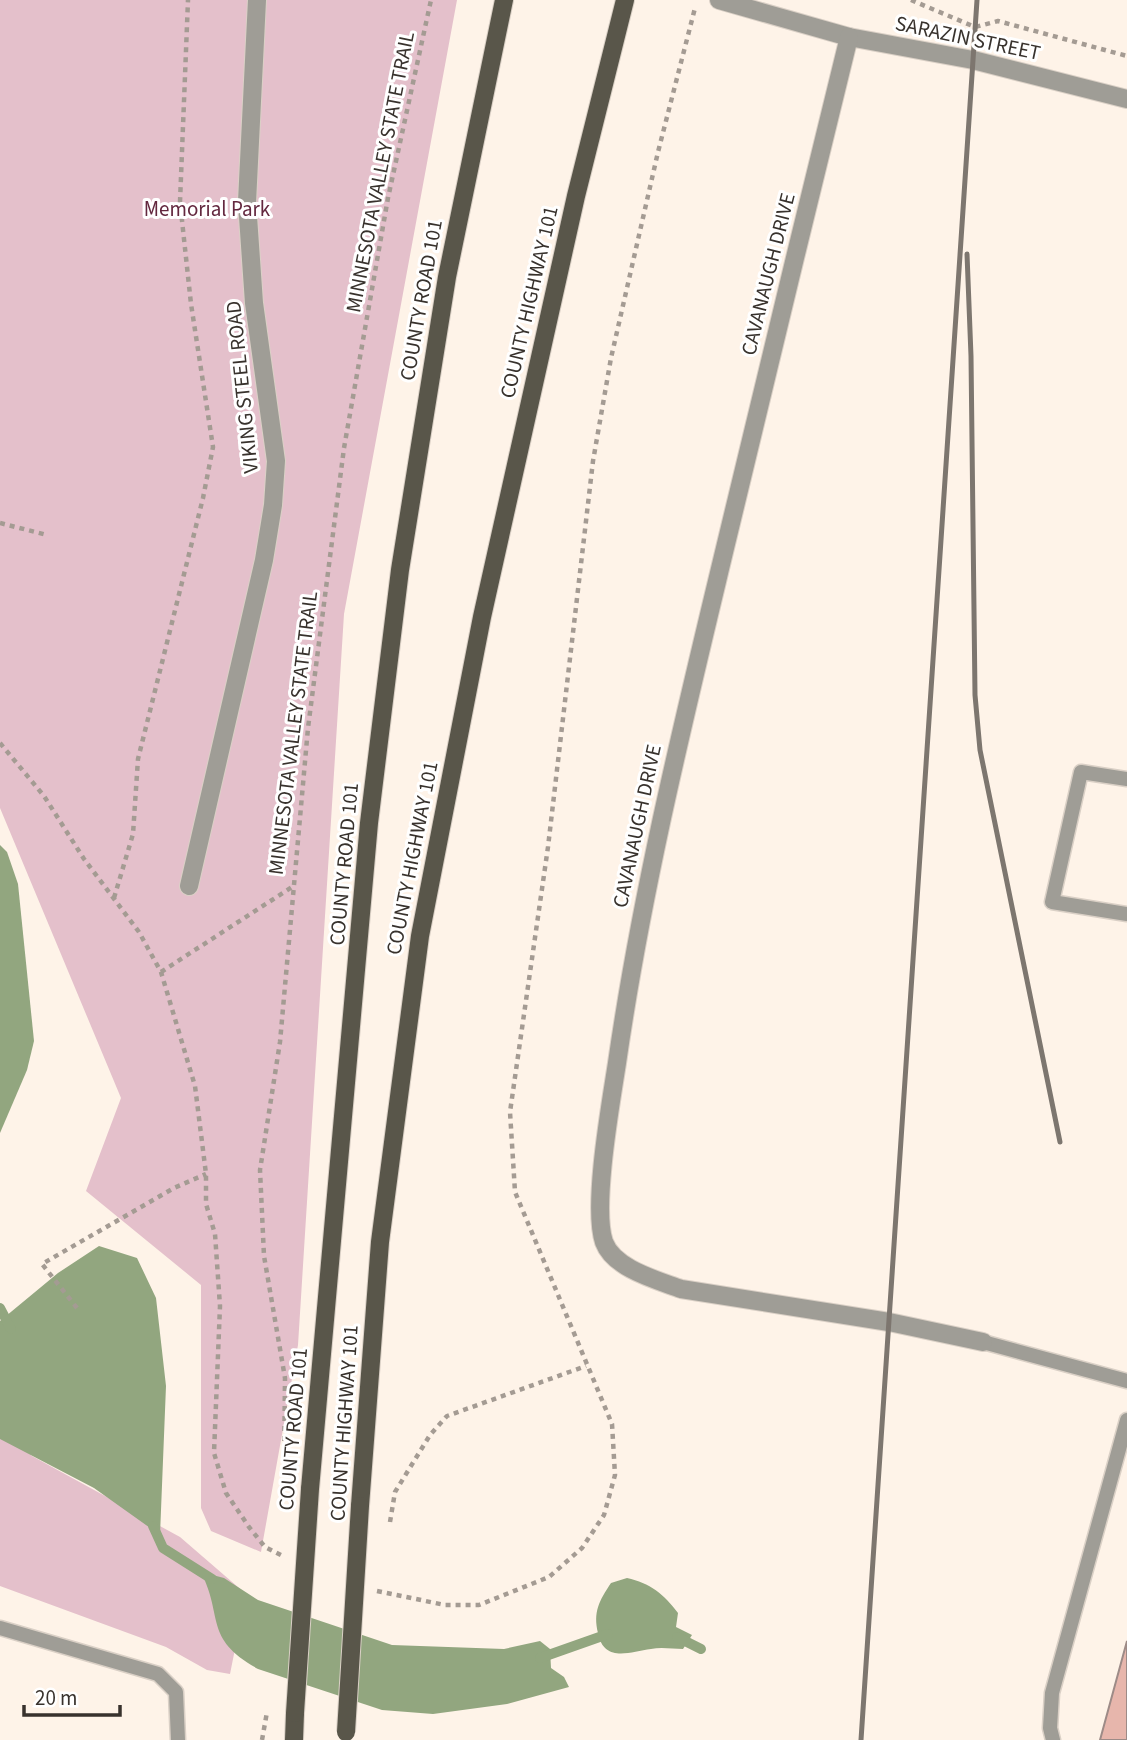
<svg xmlns="http://www.w3.org/2000/svg" width="1127" height="1740" viewBox="0 0 1127 1740" font-family="'Source Sans 3',sans-serif">
	<style>
		.green { fill: #e4c0cb }
		.water { fill: #92a67f }
		.lines { fill: none; stroke-linecap: round; stroke-linejoin: round }
		.stream { stroke: #92a67f; stroke-width: 10 }
		.building { fill: #e7b6ac; stroke: #9d8b87; stroke-width: 2 }
		.lane-casing { stroke: #dad0c6; stroke-width: 17 }
		.street-casing { stroke: #dad0c6; stroke-width: 20 }
		.primary-casing { stroke: #dad0c6; stroke-width: 20 }
		.path { stroke: #a49b93; stroke-width: 4.5; stroke-dasharray: 5 5; stroke-linecap: butt }
		.lane { stroke: #9f9d96; stroke-width: 14 }
		.street { stroke: #9f9d96; stroke-width: 18 }
		.primary { stroke: #59564a; stroke-width: 18 }
		.rail { stroke: #7d766f; stroke-width: 5 }
		.primary-bridge-casing { stroke: #dad0c6; stroke-width: 20; stroke-linecap: butt }
		.primary-bridge { stroke: #59564a; stroke-width: 18 }
		.labels { text-anchor: middle; stroke-width: 6; stroke-linejoin: round; paint-order: stroke }
		.street-label { font-size: 21px; fill: #38322d; stroke: #fff }
		.park-label { font-size: 21px; fill: #63283f; stroke: #fff }
	</style>
	<rect width="100%" height="100%" fill="#fef3e8"/>
	<g class="green">
		<path d="M0,0h457l-113,614 -46,731 -37,207 -50,-21 -10,-23v-223l-115,-94 35,-93 -121,-290z"/>
		<path d="M0,1431l32,25 148,81 66,57 -16,80 -23,-4 -41,-23 -166,-61z"/>
	</g>
	<g class="water">
		<path d="M0,845l7,7 11,32 16,157 -7,29 -27,63z"/>
		<path d="M99,1246l38,12 19,40 10,88 -6,149 -66,-47 -94,-49v-118l58,-48z"/>
		<path d="M201,1572l23,6 34,22 134,45 112,4 36,-8 10,8 1,19 13,9 5,10 -62,17 -74,10 -51,-4 -124,-41c-55,-31 -34,-51 -57,-97z"/>
		<path d="M627,1578c23,5 37,16 51,35l-2,14 16,8 -9,14c-10,0 -22,-2 -32,0 -22,3 -47,14 -53,-16 -5,-21 1,-32 13,-50z"/>
	</g>
	<g class="lines">
		<g class="stream">
			<path d="M0,1308l11,21"/>
			<path d="M153,1526l10,22 49,31"/>
			<path d="M677,1637l24,12"/>
			<path d="M540,1658l68,-24"/>
		</g>
	</g>
	<path class="building" d="M1127,1641v99h-27z"/>
	<g class="lines">
		<defs>
			<g id="lane">
				<path d="M1127,779l-46,-7 -29,130 75,12"/>
				<path d="M983,1342l144,39"/>
				<path d="M0,1628l158,46 18,18 2,48"/>
				<path d="M1053,1740l-3,-12 2,-35 75,-273"/>
			</g>
			<g id="street">
				<path d="M719,0l130,37 124,23 154,39"/>
				<path d="M849,37c-42,170 -83,341 -124,511 -41,171 -83,341 -108,515 -6,39 -25,144 -13,179 10,27 53,38 77,47l208,33 94,20"/>
				<path d="M189,886l75,-326 9,-55 3,-44 -22,-158 -7,-101 10,-202"/>
			</g>
			<g id="primary">
				<path d="M310,1489l59,-666 31,-253 47,-293 57,-277"/>
				<path d="M360,1506l20,-264 40,-306 62,-319 94,-421 49,-196"/>
				<path d="M294,1740l1,-27"/>
			</g>
		</defs>
		<use href="#lane" class="lane-casing"/>
		<use href="#street" class="street-casing"/>
		<use href="#primary" class="primary-casing"/>
		<g class="path">
			<path d="M911,0l64,27 23,-6 129,35"/>
			<path d="M0,523l47,12"/>
			<path d="M0,743l44,53 40,63 55,73 22,40 34,114 11,88v30l9,30 5,72 -6,147 12,40 23,34 16,20 16,8"/>
			<path d="M114,898l19,-64 5,-75 65,-261 10,-51 -22,-143 -11,-102 8,-202"/>
			<path d="M161,972l131,-85"/>
			<path d="M77,1308l-35,-44 132,-76 32,-14"/>
			<path d="M284,1471l1,-93 -21,-122 -4,-86 20,-128 28,-314 36,-280 44,-250 43,-198"/>
			<path d="M390,1522l5,-30 35,-57 17,-19 139,-50"/>
			<path d="M377,1591l68,14h34l70,-28 33,-29 22,-33 11,-40 -3,-51 -97,-232 -5,-80 38,-265 45,-386 18,-103 47,-206 37,-144"/>
			<path d="M262,1740l5,-28"/>
		</g>
		<use href="#lane" class="lane"/>
		<use href="#street" class="street"/>
		<use href="#primary" class="primary"/>
		<g class="rail">
			<path d="M967,254l4,102 4,339 5,55 80,392"/>
			<path d="M861,1740l116,-1740"/>
		</g>
		<defs>
			<g id="primary-bridge">
				<path d="M295,1713l15,-224"/>
				<path d="M346,1732l14,-226"/>
			</g>
		</defs>
		<use href="#primary-bridge" class="primary-bridge-casing"/>
		<use href="#primary-bridge" class="primary-bridge"/>
	</g>
	<g class="labels">
		<g class="street-label">
			<text transform="translate(968 38) rotate(12)" y="7">SARAZIN STREET</text>
			<text transform="translate(380 172) rotate(-79)" y="7">MINNESOTA VALLEY STATE TRAIL</text>
			<text transform="translate(768 274) rotate(-76)" y="7">CAVANAUGH DRIVE</text>
			<text transform="translate(421 300) rotate(-80)" y="7">COUNTY ROAD 101</text>
			<text transform="translate(529 302) rotate(-77)" y="7">COUNTY HIGHWAY 101</text>
			<text transform="translate(242 387) rotate(-96)" y="7">VIKING STEEL ROAD</text>
			<text transform="translate(293 733) rotate(-83)" y="7">MINNESOTA VALLEY STATE TRAIL</text>
			<text transform="translate(637 826) rotate(-78)" y="7">CAVANAUGH DRIVE</text>
			<text transform="translate(412 858) rotate(-79)" y="7">COUNTY HIGHWAY 101</text>
			<text transform="translate(344 864) rotate(-85)" y="7">COUNTY ROAD 101</text>
			<text transform="translate(344 1423) rotate(-86)" y="7">COUNTY HIGHWAY 101</text>
			<text transform="translate(293 1429) rotate(-85)" y="7">COUNTY ROAD 101</text>
		</g>
		<g class="park-label">
			<text x="207" y="216">Memorial Park</text>
		</g>
	</g>
	<path d="M24 1705v10h96v-10" fill="none" stroke="#38322d" stroke-width="3.5"/>
	<text x="35" y="1705" font-size="21" fill="#38322d" stroke="#ffffff" stroke-width="5" paint-order="stroke">20 m</text>
</svg>
